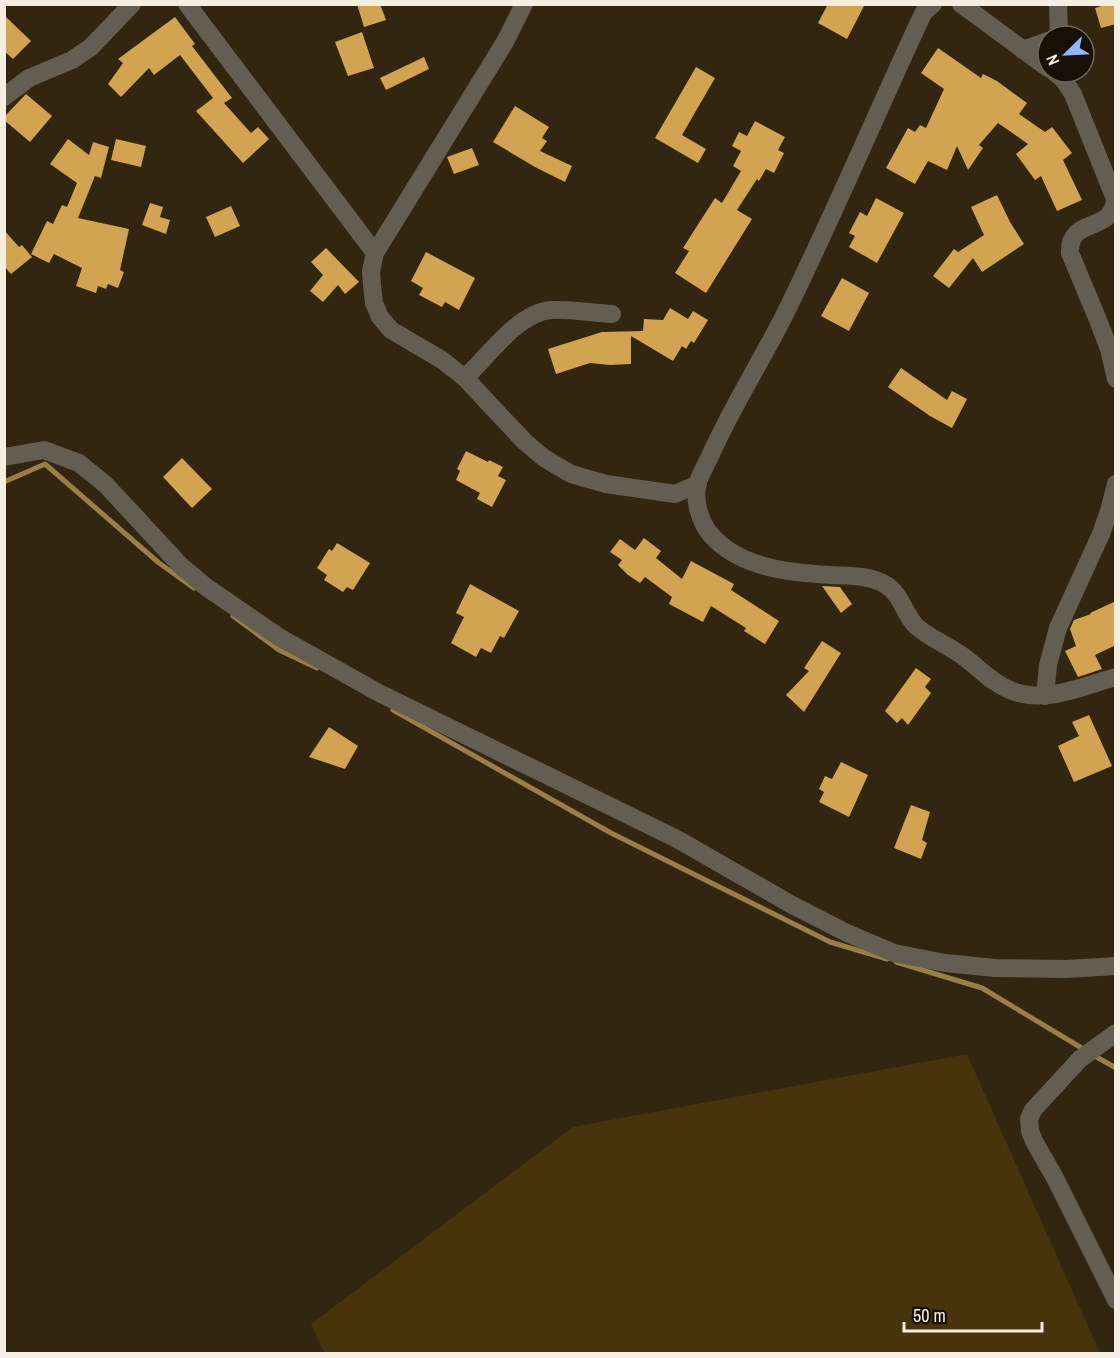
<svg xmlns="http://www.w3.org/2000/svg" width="1120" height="1358" viewBox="0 0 1120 1358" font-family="'Archivo Narrow',sans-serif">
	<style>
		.green { fill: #47330c }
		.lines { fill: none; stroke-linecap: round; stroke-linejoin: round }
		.stream { stroke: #997f47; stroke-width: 5 }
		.building { fill: #d2a350 }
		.minor { stroke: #635d52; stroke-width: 18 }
	</style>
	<rect width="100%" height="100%" fill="#332610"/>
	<path class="green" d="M967,1054l133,299h-776l-13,-29 262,-197z"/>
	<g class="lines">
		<g class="stream">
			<path d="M4,482l41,-18 114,99 35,25"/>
			<path d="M233,616l46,34 38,18"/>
			<path d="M393,710l218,123 219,109 57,17"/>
			<path d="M896,962l86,26 103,62"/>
			<path d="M1093,1055l23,13"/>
		</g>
	</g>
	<g class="building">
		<path d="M357,4h23l6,16 -22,7z"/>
		<path d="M828,4h37l-18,35 -29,-16z"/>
		<path d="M1108,4h8v20l-15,4 -6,-20z"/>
		<path d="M4,15l27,26 -18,18 -9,-8z"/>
		<path d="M175,17l20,27 -3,2 40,52 -8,5 27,30 7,-6 11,12 -26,24 -47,-52 17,-13 -33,-43 -26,20 -5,-7 -28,29 -13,-13 15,-21 -5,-4z"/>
		<path d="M362,32l12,36 -26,8 -13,-34z"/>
		<path d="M938,48l43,30 2,-4 14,7 30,22 -8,11 26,18 7,-5 20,26 -9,7 19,40 -25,11 -16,-35 -6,4 -19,-26 12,-10 -30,-21 -19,22 4,3 -15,22 -11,-24 -10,24 -19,-9 -13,23 -29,-16 22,-40 7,4 5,-7 6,3 18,-39 -23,-16z"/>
		<path d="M424,57l5,12 -43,21 -6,-12z"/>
		<path d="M696,67l19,11 -33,57 24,14 -8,14 -43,-25z"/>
		<path d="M26,94l26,22 -22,26 -26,-22v-3z"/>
		<path d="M515,106l34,21 -7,11 5,3 -7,10 32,15 -7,16 -30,-15 -42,-25z"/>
		<path d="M755,121l30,16 -7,13 6,3 -10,20 -8,-4 -7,12 -2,-2 -20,31 15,9 -46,74 -31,-20 14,-22 -6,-3 32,-50 7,5 19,-32 -8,-5 8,-15 -9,-5 7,-14 8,4z"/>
		<path d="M68,139l21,16 4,-13 16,5 -8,31 -6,-2 -17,42 51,11 -9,41 4,2 -6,16 -10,-4 -2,5 -8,-3 -2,7 -20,-7 6,-18 -28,-14 -5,9 -18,-9 16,-33 6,3 9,-19 5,2 10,-24 -27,-19z"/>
		<path d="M116,139l30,7 -5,21 -30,-7z"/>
		<path d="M472,148l7,17 -25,9 -7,-17z"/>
		<path d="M997,195l13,27 14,22 -42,28 -9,-14 -24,30 -16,-12 21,-27 4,3 26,-17 -13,-28z"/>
		<path d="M876,198l28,15 -27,50 -28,-16 6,-11 -6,-3 11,-21 7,4z"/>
		<path d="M150,203l13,4 -3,10 10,3 -4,14 -24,-9z"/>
		<path d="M231,206l9,20 -25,11 -9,-20z"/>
		<path d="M4,230l15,17 3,-2 10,12 -21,17 -7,-8z"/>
		<path d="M326,248l33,34 -14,12 -7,-9 -15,17 -13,-11 13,-16 -12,-13z"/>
		<path d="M426,252l49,26 -16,32 -14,-8 -3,5 -23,-12 4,-7 -12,-7z"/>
		<path d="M842,278l27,15 -20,38 -28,-15z"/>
		<path d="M670,308l18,11 5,-8 15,9 -14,23 -3,-2 -5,8 -4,-3 -9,15 -42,-25v28l-21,1 -20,-2 -34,11 -8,-25 54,-17 41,-1 1,-12 19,1z"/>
		<path d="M901,368l46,32 5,-9 15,8 -15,29 -22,-12 -42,-29z"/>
		<path d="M466,451l22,11 1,-2 14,7 -5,9 8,4 -14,27 -15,-8 3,-6 -24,-13 4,-9 -3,-2z"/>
		<path d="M182,458l30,31 -20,19 -29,-31z"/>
		<path d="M644,538l17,13 -5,7 26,21 9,-18 43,23 -3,6 48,31 -14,23 -21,-13 2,-3 -35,-22 -8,16 -34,-18 3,-7 -27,-20 -5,6 -12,-8 -10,-10 4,-5 -12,-8 10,-13 15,11z"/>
		<path d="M337,543l33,20 -17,27 -6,-3 -4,5 -19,-12 3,-5 -10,-7 12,-19 3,2z"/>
		<path d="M470,584l49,27 -15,27 -4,-2 -9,17 -10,-5 -5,9 -25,-14 13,-26 -8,-4z"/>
		<path d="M822,586l18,1 12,17 -11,9z"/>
		<path d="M1116,601v44l-21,10 7,14 -24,8 -13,-26 11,-5 -6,-17 4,-9 17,-6 -1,-1z"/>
		<path d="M822,641l19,12 -37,59 -18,-17 23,-24 -5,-3z"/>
		<path d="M916,668l15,11 -6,8 6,6 -23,32 -6,-7 -5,5 -12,-12z"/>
		<path d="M1089,715l23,51 -38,16 -16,-36 21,-10 -7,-14z"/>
		<path d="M329,727l29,19 -13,23 -36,-12z"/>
		<path d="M841,762l27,13 -19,42 -30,-15 5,-10 -5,-3 6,-13 7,3z"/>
		<path d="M911,805l19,7 -8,28 5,3 -6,16 -27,-11z"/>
	</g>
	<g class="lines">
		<g class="minor">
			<path d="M187,4l188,249"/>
			<path d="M524,4l-19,38 -130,211 -4,18 1,14 2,18 6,14 11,13 51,30 23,18 59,63 20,17 27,16 35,10 69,10 23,-10"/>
			<path d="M933,4l-9,8 -4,8c-45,97 -87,196 -134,292 -24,48 -53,93 -75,142 -4,9 -10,19 -13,28 -5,18 2,40 13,53 29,33 79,38 120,40 18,1 39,0 55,10 16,10 18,29 30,41 13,12 34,20 48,31 15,11 28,26 46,33 34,15 72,-4 106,-13"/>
			<path d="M961,4l87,64"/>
			<path d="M1058,4l1,32"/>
			<path d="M1023,50l25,-9"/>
			<path d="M1054,72l9,7 10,15 42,105c-2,35 -47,17 -45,54l28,67 11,29 7,30"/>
			<path d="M4,97l25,-19 43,-18 19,-13 41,-43"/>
			<path d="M465,378c23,-22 54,-66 86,-68 20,-1 41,3 61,4"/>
			<path d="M4,457l40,-7 35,13 27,22 75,81 25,21 73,50 100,56 298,146 117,67 53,27 47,20 51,10 50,5 71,1 50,-3"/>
			<path d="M1045,696l3,-31 10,-37 43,-94 8,-23 7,-27"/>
			<path d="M1116,1033l-36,26 -47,51 -4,9 1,12 4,10 21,37 61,122"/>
		</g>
	</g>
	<rect width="1120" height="1358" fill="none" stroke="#f6eee0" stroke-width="12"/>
	<g transform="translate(1066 54) rotate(246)"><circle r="28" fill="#161007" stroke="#70695e" stroke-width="1.5"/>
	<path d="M0-4.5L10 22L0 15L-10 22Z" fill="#8fb8fd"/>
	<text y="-9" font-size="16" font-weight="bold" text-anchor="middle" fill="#f6eee0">N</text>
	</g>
	<path d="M904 1322v9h138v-9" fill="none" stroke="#f6eee0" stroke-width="3"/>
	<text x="913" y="1322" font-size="18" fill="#f6eee0" stroke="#161007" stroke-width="4.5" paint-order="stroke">50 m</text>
</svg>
